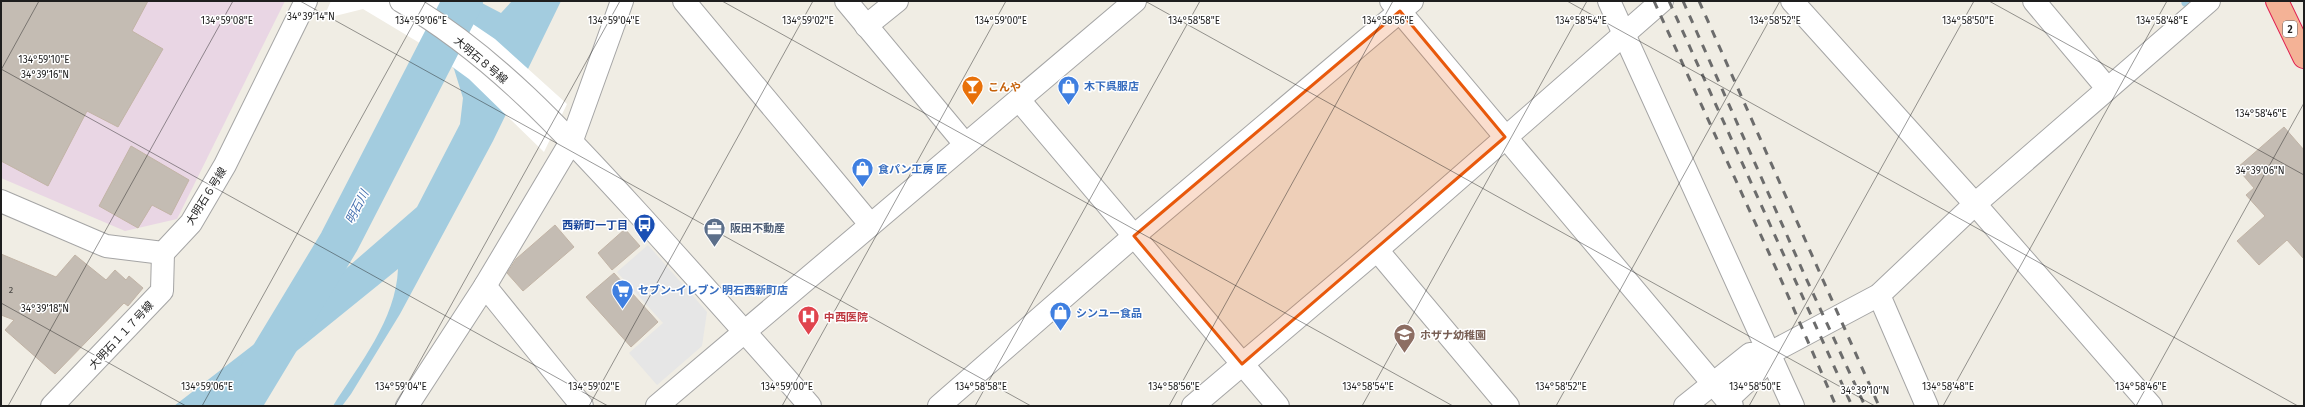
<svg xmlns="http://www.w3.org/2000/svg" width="2305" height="407" viewBox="0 0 2305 407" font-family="'Fira Sans','Noto Sans JP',sans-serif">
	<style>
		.industrial { fill: #e9d6e4 }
		.parking { fill: #e6e6e6 }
		.water { fill: #a3ccdf }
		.pier { fill: #fff }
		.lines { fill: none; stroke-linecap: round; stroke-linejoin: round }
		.stream { stroke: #a3ccdf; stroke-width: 7 }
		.river { stroke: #a3ccdf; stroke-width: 40 }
		.building { fill: #c4bcb3; stroke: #c2b4a6 }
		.minor-casing { stroke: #a5a5a5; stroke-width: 24 }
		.tertiary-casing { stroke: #a5a5a5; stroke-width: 24 }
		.trunk-casing { stroke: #e01f51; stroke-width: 24 }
		.minor { stroke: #fff; stroke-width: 22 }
		.tertiary { stroke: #fff; stroke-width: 22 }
		.trunk { stroke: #f4b296; stroke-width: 22 }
		.rail { stroke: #6c6c6c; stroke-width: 3; stroke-dasharray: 8 8; stroke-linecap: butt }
		.marked { fill: #e8590c; fill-opacity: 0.2; stroke: #e8590c; stroke-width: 3; stroke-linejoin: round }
		.ticks { fill: none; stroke: #1e1e1e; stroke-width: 1; stroke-opacity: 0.45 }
		.labels { text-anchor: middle; stroke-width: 3; stroke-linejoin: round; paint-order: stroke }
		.number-label { font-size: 9px; fill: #484643 }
		.shield { fill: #fff; stroke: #626262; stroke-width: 1 }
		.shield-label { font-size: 10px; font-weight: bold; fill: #1e1e1e }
		.street-label { font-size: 11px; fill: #1e1e1e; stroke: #fff }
		.shop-label { font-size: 11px; font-weight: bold; fill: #366cbe; stroke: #fff; text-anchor: start }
		.food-label { font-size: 11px; font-weight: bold; fill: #c56008; stroke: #fff; text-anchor: start }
		.transit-label { font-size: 11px; font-weight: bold; fill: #164399; stroke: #fff; text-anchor: end }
		.service-label { font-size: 11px; font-weight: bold; fill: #4e5e75; stroke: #fff; text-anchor: start }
		.health-label { font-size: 11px; font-weight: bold; fill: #be3a42; stroke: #fff; text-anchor: start }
		.education-label { font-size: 11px; font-weight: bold; fill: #785e54; stroke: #fff; text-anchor: start }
		.water-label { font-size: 12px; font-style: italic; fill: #4873b1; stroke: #fff }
		.ticks-label { font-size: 10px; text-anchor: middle; fill: #1e1e1e; stroke: #fff; stroke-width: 3; stroke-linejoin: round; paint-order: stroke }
	</style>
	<rect width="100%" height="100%" fill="#f0ede4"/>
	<path class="industrial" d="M1,1h284l-108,218 -52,12 -124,-53z"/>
	<path class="parking" d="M648,245l59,67 -5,34 -45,39 -28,-32 34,-30 -46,-51z"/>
	<path class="water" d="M438,1h40l23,12 11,-12h49l-68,140 -93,173 -49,80 -9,12h-9c26,-42 63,-86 65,-137l-105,85 -48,30 -5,22h-66l122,-94 121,-105 43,-83 3,-26 -9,-29 -22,-30z"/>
	<path class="pier" d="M331,1h108l56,38 72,65 -23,48 -75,-73 -51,-37 -55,-33 -40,10z"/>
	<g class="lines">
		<path class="stream" d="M2185,3l3,-2"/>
		<path class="river" d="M240,406l99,-164 124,-241"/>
	</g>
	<g class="building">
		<path d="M1,1h147l-16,30 31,18 -45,78 -31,-16 -39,75 -47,-25z"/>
		<path d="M2284,127l20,23v109l-17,-19 -28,25 -22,-24 28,-25 -19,-21 8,-7 -17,-20z"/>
		<path d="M131,146l58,34 -18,35 -19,-10 -14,23 -39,-22z"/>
		<path d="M555,225l19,22 -51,44 -16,-18 9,-14z"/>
		<path d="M625,229l15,17 -28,24 -14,-17z"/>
		<path d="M1,254l55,23 19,-22 31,25 9,-10 11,10 3,-4 14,12 -15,18 -4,-3 -69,71 -50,-44 9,-10 -13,-5z"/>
		<path d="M614,273l44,49 -27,25 -45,-50z"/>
	</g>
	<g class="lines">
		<defs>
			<g id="minor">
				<path d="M684,1l186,223"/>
				<path d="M846,1l119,143"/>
				<path d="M1391,1l341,405"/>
				<path d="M1609,1l184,405"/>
				<path d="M1792,1l183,203 176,202"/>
				<path d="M2034,1l73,87"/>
				<path d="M866,26l31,-25"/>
				<path d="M1019,100l259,306"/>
				<path d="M1377,250l131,156"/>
				<path d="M485,286l97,120"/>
				<path d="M1879,295l48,111"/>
				<path d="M1727,400l33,-31 10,-16"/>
				<path d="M52,406l110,-115 1,-38"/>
				<path d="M407,406l78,-120 87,-146 50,-139"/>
				<path d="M939,406l195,-170 278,-235"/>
				<path d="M1193,406l184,-156 285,-249"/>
				<path d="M1685,406l65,-52 20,-1 109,-58 96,-91 234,-203"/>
			</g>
			<g id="tertiary">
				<path d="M401,1c95,54 173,142 246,222 55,61 109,121 163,183"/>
				<path d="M1,201l105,45 57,7 28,-30 34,-58 81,-164"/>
				<path d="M657,406l478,-405"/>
			</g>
			<path id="trunk" d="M2277,1l27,56"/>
		</defs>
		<use href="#minor" class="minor-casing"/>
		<use href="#tertiary" class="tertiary-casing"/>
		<use href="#trunk" class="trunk-casing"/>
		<use href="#minor" class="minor"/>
		<use href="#tertiary" class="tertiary"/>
		<use href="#trunk" class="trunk"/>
		<g class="rail">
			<path d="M1654,1l125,274 57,131"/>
			<path d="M1669,1l183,405"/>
			<path d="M1683,1l122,275 60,130"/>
			<path d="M1699,1l180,405"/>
		</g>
	</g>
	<path class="marked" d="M1400,11l105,126 -263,227 -108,-128z"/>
	<path class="ticks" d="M300,1l731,405M722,1l731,405M1145,1l730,405M1567,1l731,405M1989,1l315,174M1,69l607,337M1,70l38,-69M1,303l185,103M8,406l225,-405M202,406l224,-405M395,406l225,-405M589,406l224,-405M782,406l224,-405M975,406l225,-405M1169,406l224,-405M1362,406l225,-405M1556,406l224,-405M1749,406l225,-405M1943,406l224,-405M2136,406l168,-303"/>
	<defs>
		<symbol id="shop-pin" viewBox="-11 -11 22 30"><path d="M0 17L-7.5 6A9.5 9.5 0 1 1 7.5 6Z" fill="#3f7fe0" stroke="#fff"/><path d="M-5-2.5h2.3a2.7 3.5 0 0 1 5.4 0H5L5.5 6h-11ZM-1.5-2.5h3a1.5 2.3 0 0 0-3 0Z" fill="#fff"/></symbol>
		<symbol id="bar-pin" viewBox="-11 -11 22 30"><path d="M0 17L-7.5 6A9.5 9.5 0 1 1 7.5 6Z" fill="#e8710a" stroke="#fff"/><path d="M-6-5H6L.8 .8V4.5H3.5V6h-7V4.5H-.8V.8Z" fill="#fff"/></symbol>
		<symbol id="bus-pin" viewBox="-11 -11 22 30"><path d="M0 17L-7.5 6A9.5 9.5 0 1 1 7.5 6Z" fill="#1a4fb4" stroke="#fff"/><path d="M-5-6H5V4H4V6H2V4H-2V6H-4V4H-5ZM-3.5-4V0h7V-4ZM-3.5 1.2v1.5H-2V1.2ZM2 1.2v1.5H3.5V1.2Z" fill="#fff"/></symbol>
		<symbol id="office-pin" viewBox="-11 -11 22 30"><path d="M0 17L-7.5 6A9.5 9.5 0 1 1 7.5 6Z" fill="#5c6f8a" stroke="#fff"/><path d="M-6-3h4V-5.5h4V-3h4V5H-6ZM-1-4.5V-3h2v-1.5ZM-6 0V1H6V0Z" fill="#fff"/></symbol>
		<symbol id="supermarket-pin" viewBox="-11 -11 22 30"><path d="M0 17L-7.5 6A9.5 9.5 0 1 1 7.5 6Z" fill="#3f7fe0" stroke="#fff"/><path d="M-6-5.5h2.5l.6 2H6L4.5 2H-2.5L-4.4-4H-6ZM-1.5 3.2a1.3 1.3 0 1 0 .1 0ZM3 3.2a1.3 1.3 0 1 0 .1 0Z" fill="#fff"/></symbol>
		<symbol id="hospital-pin" viewBox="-11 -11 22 30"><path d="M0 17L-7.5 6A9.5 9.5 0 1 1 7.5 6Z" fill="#e0444e" stroke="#fff"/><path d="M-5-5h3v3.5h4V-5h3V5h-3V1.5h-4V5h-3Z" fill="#fff"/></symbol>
		<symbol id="school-pin" viewBox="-11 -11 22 30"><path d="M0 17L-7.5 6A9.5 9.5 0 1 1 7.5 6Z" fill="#8d6e63" stroke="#fff"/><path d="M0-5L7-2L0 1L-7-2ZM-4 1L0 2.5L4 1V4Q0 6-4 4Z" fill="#fff"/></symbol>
	</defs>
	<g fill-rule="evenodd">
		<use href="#shop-pin" x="1056" y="74" width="25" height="34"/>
		<use href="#bar-pin" x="960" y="74" width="25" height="34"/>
		<use href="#shop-pin" x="850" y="156" width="25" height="34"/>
		<use href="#bus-pin" x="632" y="212" width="25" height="34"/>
		<use href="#office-pin" x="702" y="216" width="25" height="34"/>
		<use href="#supermarket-pin" x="610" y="278" width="25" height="34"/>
		<use href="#shop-pin" x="1048" y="300" width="25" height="34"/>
		<use href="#hospital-pin" x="796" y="304" width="25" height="34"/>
		<use href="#school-pin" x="1392" y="322" width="25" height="34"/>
	</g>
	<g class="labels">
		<g class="number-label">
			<text x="11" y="293">2</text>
		</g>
		<rect class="shield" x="2283" y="21" width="14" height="16" rx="3"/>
		<g class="shield-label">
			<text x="2290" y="33">2</text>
		</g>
		<g class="street-label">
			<text transform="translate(481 60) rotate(40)" y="4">大明石８号線</text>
			<text transform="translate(206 196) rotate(-58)" y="4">大明石６号線</text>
			<text transform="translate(121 335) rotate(-47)" y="4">大明石１１７号線</text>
		</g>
		<g class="shop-label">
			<text x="1084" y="90">木下呉服店</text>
			<text x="878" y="173">食パン工房 匠</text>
			<text x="638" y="294">セブン-イレブン 明石西新町店</text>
			<text x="1076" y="317">シンユー食品</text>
		</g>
		<g class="food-label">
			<text x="988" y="91">こんや</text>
		</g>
		<g class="transit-label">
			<text x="628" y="229">西新町一丁目</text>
		</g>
		<g class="service-label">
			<text x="730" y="232">阪田不動産</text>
		</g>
		<g class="health-label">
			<text x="824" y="321">中西医院</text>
		</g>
		<g class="education-label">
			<text x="1420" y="339">ホザナ幼稚園</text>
		</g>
		<g class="water-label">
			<text transform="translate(357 207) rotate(-63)" y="4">明石川</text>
		</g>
	</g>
	<g class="ticks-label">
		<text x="311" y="20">34°39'14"N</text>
		<text x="227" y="24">134°59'08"E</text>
		<text x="421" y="24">134°59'06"E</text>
		<text x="614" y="24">134°59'04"E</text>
		<text x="808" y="24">134°59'02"E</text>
		<text x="1001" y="24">134°59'00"E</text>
		<text x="1194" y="24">134°58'58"E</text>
		<text x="1388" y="24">134°58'56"E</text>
		<text x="1581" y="24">134°58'54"E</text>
		<text x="1775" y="24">134°58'52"E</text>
		<text x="1968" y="24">134°58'50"E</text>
		<text x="2162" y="24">134°58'48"E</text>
		<text x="44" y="63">134°59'10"E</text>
		<text x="45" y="78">34°39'16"N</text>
		<text x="2261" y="117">134°58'46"E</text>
		<text x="2260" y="174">34°39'06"N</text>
		<text x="45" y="312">34°39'18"N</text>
		<text x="207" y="390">134°59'06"E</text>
		<text x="401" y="390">134°59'04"E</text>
		<text x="594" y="390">134°59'02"E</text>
		<text x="787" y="390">134°59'00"E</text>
		<text x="981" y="390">134°58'58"E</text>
		<text x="1174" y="390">134°58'56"E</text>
		<text x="1368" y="390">134°58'54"E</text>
		<text x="1561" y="390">134°58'52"E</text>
		<text x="1755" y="390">134°58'50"E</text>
		<text x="1948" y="390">134°58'48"E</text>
		<text x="2141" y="390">134°58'46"E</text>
		<text x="1865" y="394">34°39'10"N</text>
	</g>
	<rect width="2305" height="407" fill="none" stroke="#1e1e1e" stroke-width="4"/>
</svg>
